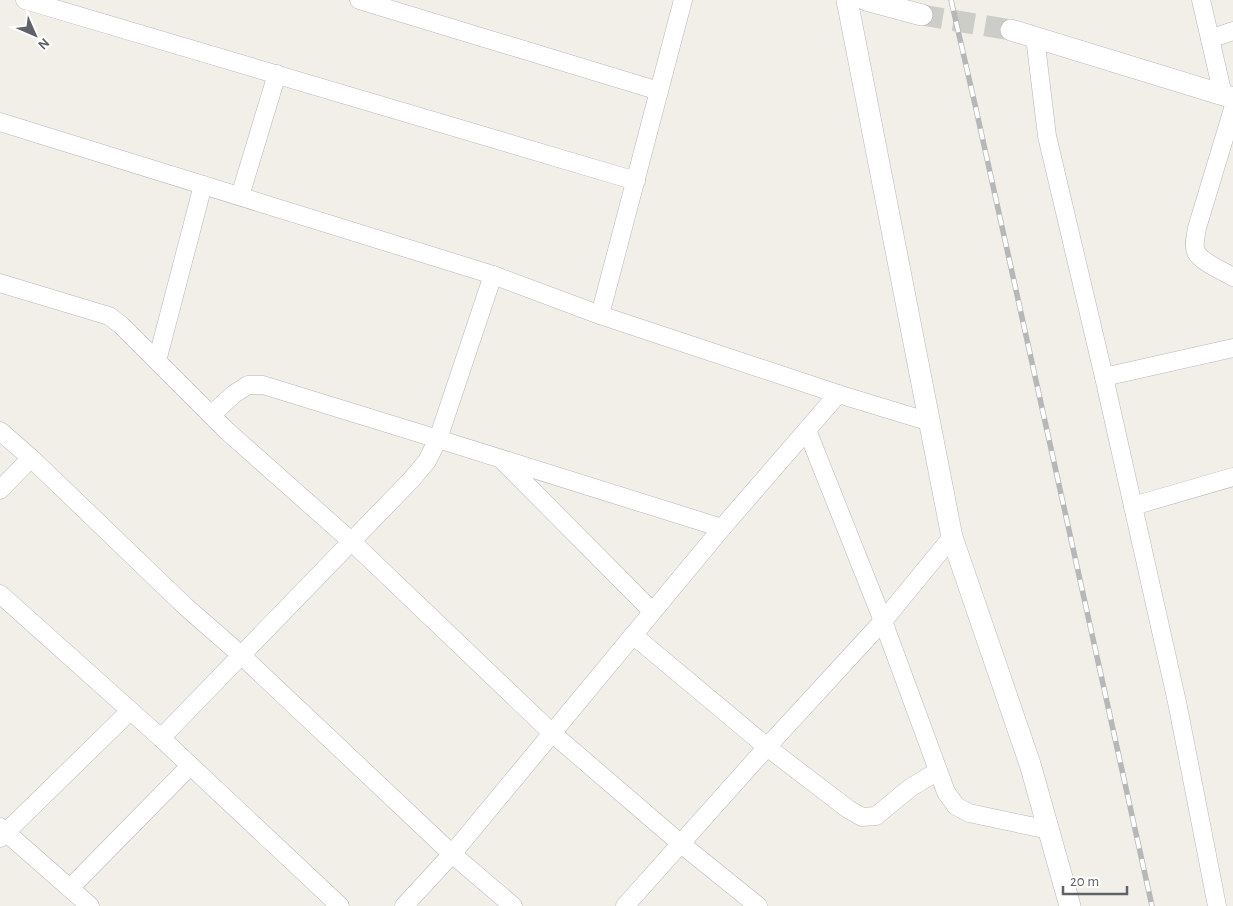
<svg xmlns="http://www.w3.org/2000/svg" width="1233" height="906" viewBox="0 0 1233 906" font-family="'Alegreya Sans',sans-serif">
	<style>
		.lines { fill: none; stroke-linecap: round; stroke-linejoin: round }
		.tertiary-tunnel { stroke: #ccccc8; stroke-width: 21; stroke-dasharray: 21 11; stroke-linecap: butt }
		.minor-casing { stroke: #b5b8bc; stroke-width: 19 }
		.tertiary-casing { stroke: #b5b8bc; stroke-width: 22 }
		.minor { stroke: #fff; stroke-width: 18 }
		.tertiary { stroke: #fff; stroke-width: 21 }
		.rail-casing { stroke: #b6b7b8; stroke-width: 5.5 }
		.rail { stroke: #fff; stroke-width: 4; stroke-dasharray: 11; stroke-linecap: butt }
	</style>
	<rect width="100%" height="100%" fill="#f1efe8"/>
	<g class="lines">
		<path class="tertiary-tunnel" d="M922,15l89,15"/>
		<defs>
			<g id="minor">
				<path d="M25,0l611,181"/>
				<path d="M359,0l300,91"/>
				<path d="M1201,0l22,95"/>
				<path d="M1035,37l12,99 57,241 73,325 40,204"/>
				<path d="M1210,39l23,-8"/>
				<path d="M1233,109l-36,119c-1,7 -4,17 -1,24 5,10 27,19 37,25"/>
				<path d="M0,122l493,153 107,40 238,79 92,28"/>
				<path d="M240,196l37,-122"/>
				<path d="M0,283l109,33 12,9 106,106 124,110 201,192 128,110 78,63"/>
				<path d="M600,315l83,-315"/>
				<path d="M157,361l46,-176"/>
				<path d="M1104,377l129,-29"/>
				<path d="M211,415l23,-21 14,-9h15l175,54 284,89"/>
				<path d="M807,430l76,191 63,171 10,14 13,7 80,17"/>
				<path d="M0,431l31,27 155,149 55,48 211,199 61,52"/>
				<path d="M501,459l151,152"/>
				<path d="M0,490l31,-32"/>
				<path d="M1133,506l100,-29"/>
				<path d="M0,594l161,144 179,168"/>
				<path d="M633,635l134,112 81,62 14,8 14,-1 34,-28 28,-17"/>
				<path d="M161,738l251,-259 15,-18 11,-22 55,-164"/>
				<path d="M0,827l90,79"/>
				<path d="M0,838l130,-127"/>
				<path d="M70,888l120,-122"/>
				<path d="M404,906l48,-52 270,-326 116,-134"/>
				<path d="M625,906l142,-159 116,-126 69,-84"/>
			</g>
			<g id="tertiary">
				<path d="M847,0l105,537 78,227 40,142"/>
				<path d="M866,0l56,15"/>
				<path d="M1011,30l222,68"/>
			</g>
		</defs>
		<use href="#minor" class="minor-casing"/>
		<use href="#tertiary" class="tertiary-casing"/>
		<use href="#minor" class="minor"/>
		<use href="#tertiary" class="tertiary"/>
		<defs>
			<path id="rail" d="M951,0l25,109 176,797"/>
		</defs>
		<use href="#rail" class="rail-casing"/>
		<use href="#rail" class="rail"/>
	</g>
	<g transform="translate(35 35) rotate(135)" stroke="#ffffff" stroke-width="4" paint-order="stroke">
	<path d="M0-4L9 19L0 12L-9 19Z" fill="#5f6368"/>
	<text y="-8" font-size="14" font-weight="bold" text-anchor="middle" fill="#5f6368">N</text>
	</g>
	<path d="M1063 886v8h64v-8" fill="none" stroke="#5f6368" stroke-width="2.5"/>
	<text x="1070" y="886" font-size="15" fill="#5f6368" stroke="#ffffff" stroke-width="4" paint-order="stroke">20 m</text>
</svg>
